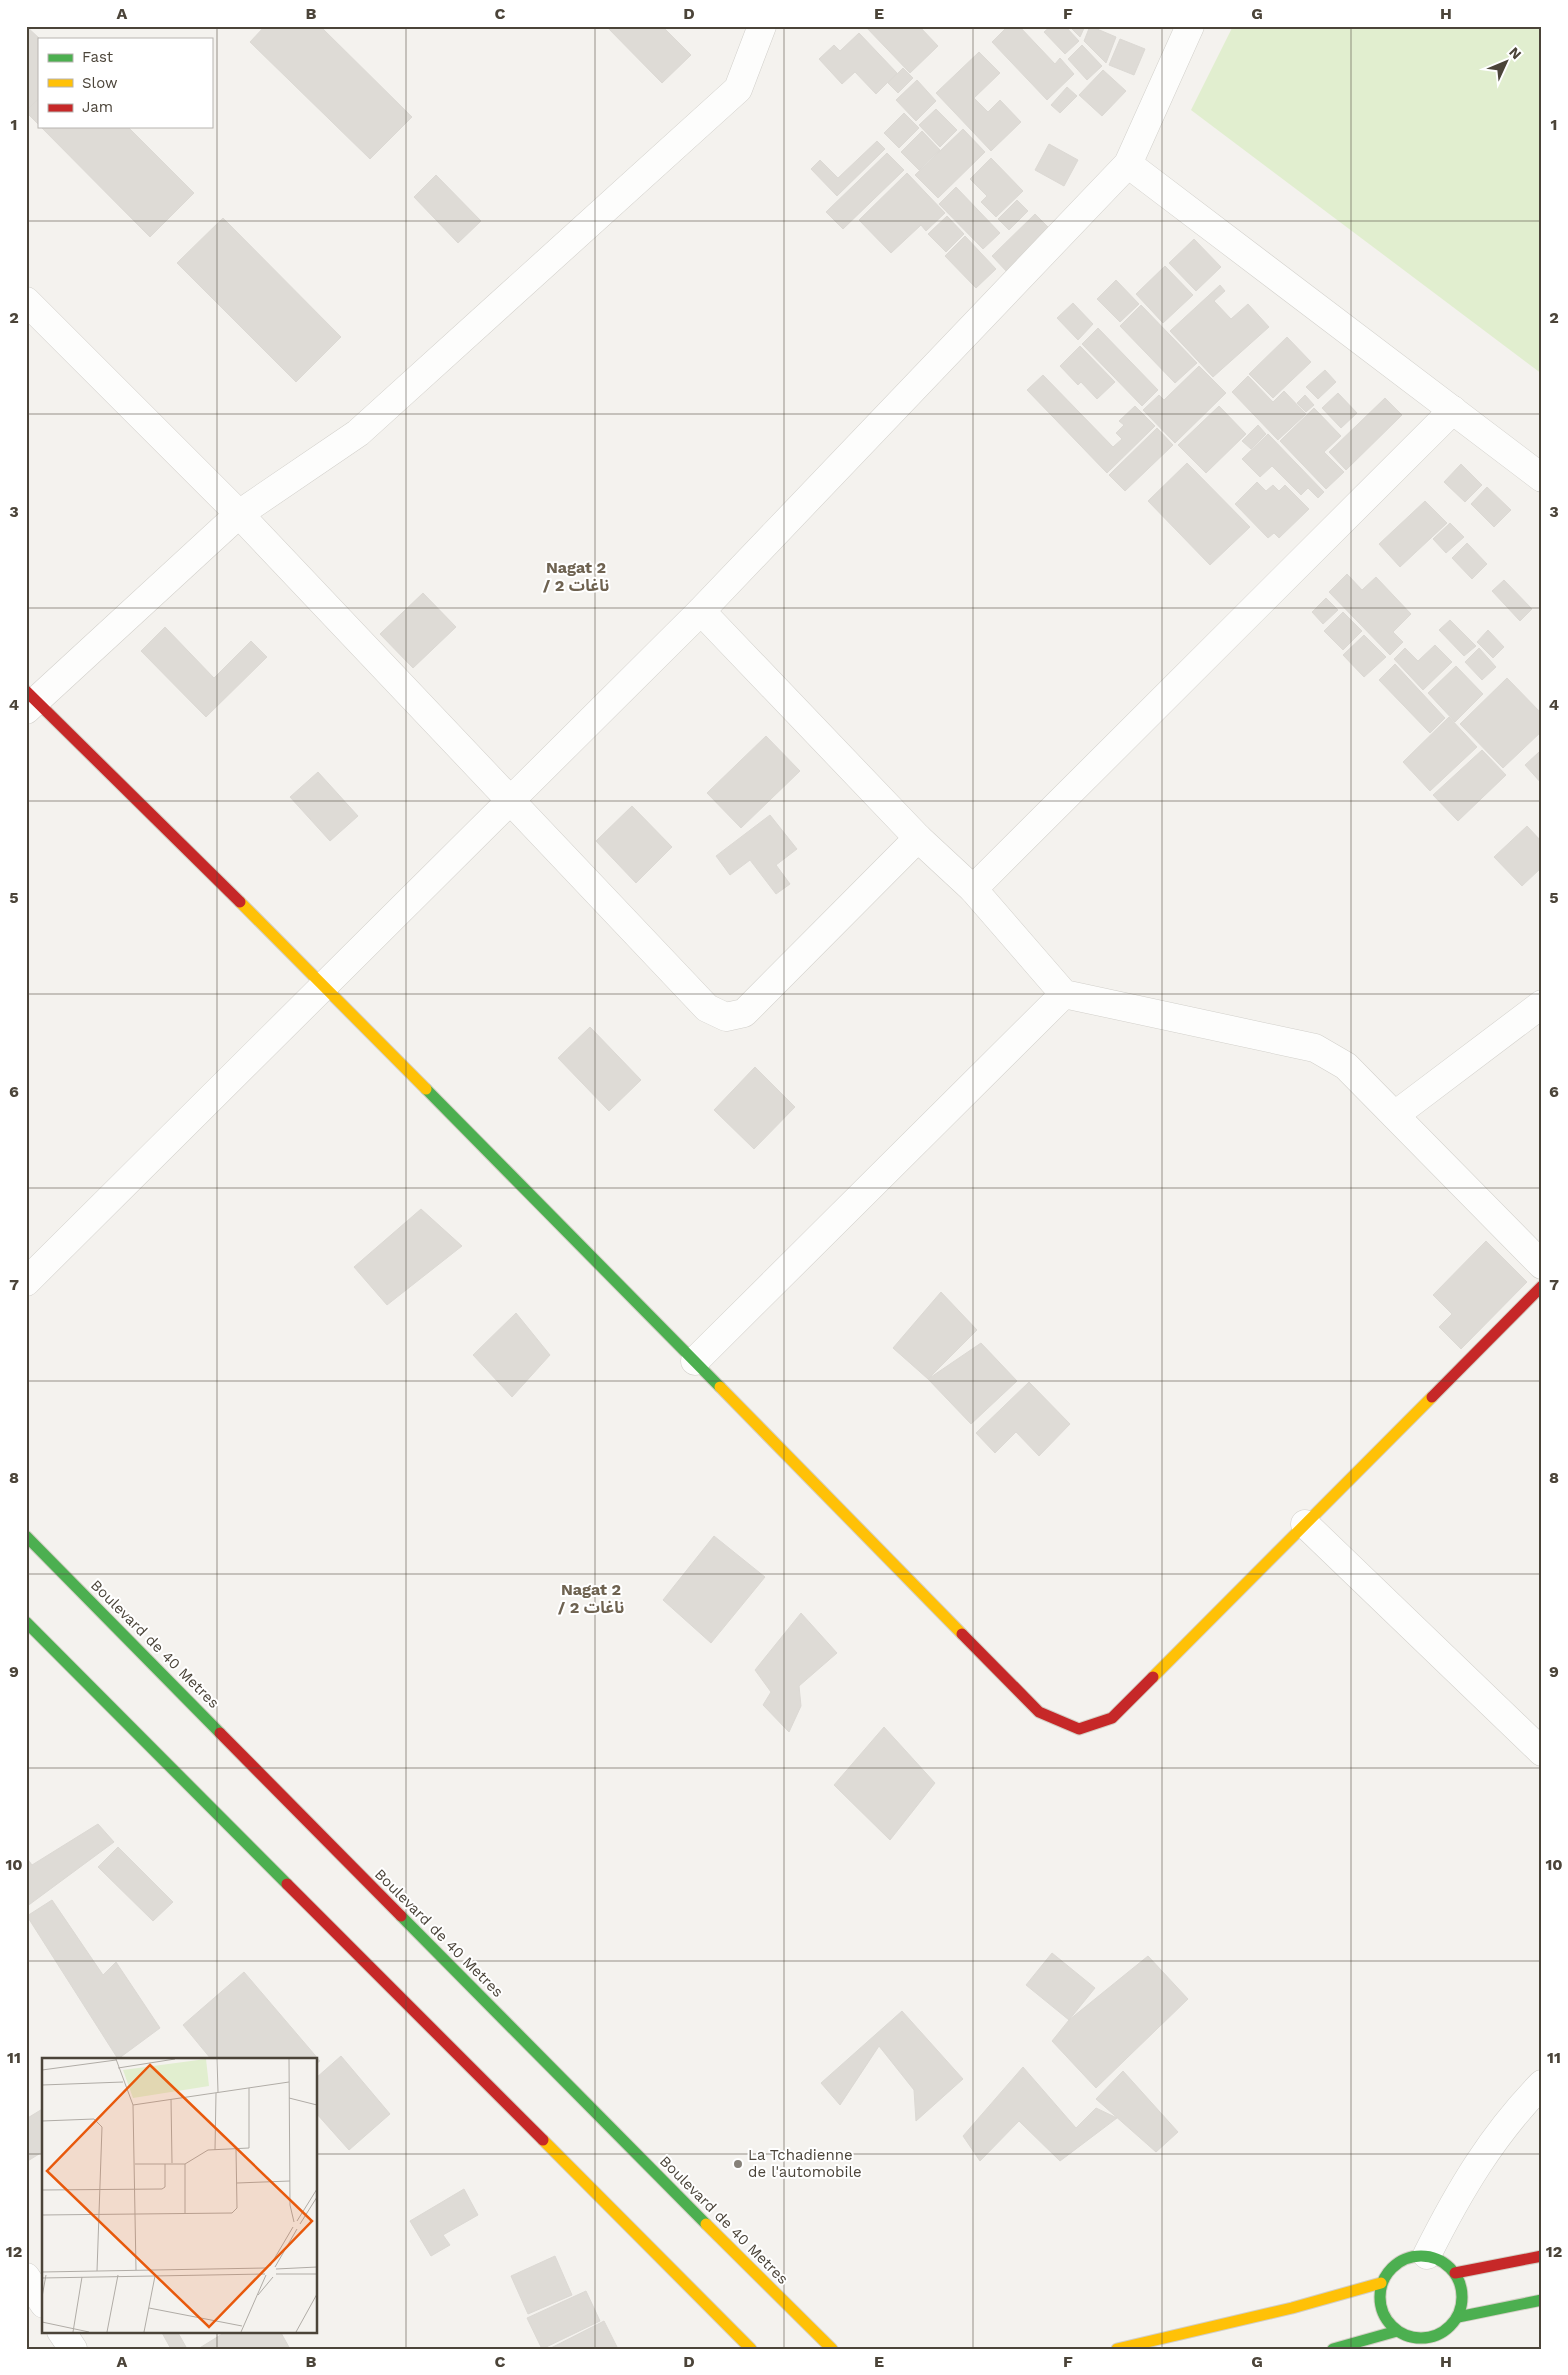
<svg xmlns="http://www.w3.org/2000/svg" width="1568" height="2375" viewBox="0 0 1568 2375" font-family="'Work Sans','Noto Sans Arabic',sans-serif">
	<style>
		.green { fill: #e1eecf }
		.building { fill: #dedbd6; stroke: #dcd9d4 }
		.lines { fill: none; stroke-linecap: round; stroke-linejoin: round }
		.street-casing { stroke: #d2d0cb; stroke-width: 29 }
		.fast-casing { stroke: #d3cfc5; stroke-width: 13 }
		.slow-casing { stroke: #d3cfc5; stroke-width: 13 }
		.jam-casing { stroke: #d3cfc5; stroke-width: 13 }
		.street { stroke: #fdfdfc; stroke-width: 28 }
		.fast { stroke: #4caf50; stroke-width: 11 }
		.slow { stroke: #ffc107; stroke-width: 11 }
		.jam { stroke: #c62828; stroke-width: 11 }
		.grid { fill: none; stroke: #4b4439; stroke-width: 1; stroke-opacity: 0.55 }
		.poi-dot { fill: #868178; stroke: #fff; stroke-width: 2 }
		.labels { text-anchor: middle; stroke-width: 4; stroke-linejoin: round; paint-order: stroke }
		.street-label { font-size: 15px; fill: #4b4439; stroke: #fff }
		.poi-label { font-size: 15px; fill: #4b4439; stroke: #fff; text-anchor: start }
		.neighbourhood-label { font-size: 16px; font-weight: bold; fill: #6e6250; stroke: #fff }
		.inset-road { fill: none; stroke: #b0aca6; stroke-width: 1 }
		.view { fill: #e8590c; fill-opacity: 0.15; stroke: #e8590c; stroke-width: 2.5 }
		.inset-edge { fill: none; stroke: #4b4439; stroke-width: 2.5 }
		.neatline { fill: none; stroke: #4b4439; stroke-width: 2 }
		.grid-label { font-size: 16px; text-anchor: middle; font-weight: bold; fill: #4b4439 }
	</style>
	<rect width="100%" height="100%" fill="#f4f2ee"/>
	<path class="green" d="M1233,26h309v348l-351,-264z"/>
	<g class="building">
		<path d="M26,26l14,13 -1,59 -13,13z"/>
		<path d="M265,26h55l92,91 -42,42 -120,-117z"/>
		<path d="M606,26h56l29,29 -29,28z"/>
		<path d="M865,26h54l19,20 -28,27z"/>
		<path d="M1008,26h11l36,38 5,-6 14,16 -27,26 -55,-58z"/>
		<path d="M1051,26h14l14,15 -14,13 -21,-22z"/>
		<path d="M1069,26h16l-5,11z"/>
		<path d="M1090,26l26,11 -10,26 -22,-22z"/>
		<path d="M859,33l38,40 -21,21 -21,-22 -13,12 -23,-25 15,-14 6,6z"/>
		<path d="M1120,39l25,10 -11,26 -25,-10z"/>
		<path d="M1082,45l20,21 -15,14 -19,-21z"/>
		<path d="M979,52l21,21 -26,25 14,14 12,-12 21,22 -30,29 -55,-58z"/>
		<path d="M903,68l10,10 -15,15 -10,-10z"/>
		<path d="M1103,70l23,21 -24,25 -23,-21z"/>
		<path d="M917,80l19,21 -20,20 -20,-21z"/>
		<path d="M1067,87l10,9 -17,17 -9,-8z"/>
		<path d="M39,98v27l-13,-13z"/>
		<path d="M936,109l21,21 -17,17 -21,-22z"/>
		<path d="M904,113l15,15 -20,20 -15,-15z"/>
		<path d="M40,126h87l67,67 -44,44z"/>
		<path d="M963,129l22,23 -47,46 -23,-23z"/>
		<path d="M922,131l18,19 -21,20 -18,-18z"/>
		<path d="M877,141l8,8 -48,47 -26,-27 9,-9 18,18z"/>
		<path d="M1049,144l29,16 -14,26 -29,-16z"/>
		<path d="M887,153l17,17 -61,59 -17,-17z"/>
		<path d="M991,158l32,33 -27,26 -15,-15 6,-6 -17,-17z"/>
		<path d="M907,173l38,40 -19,18 -5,-6 -30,28 -32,-33z"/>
		<path d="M436,175l45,46 -23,22 -44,-46z"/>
		<path d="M956,187l44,46 -17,16 -44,-45z"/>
		<path d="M1017,200l11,11 -19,19 -11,-11z"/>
		<path d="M1035,214l18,18 -44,42 -17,-18z"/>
		<path d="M947,216l17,18 -18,18 -18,-18z"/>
		<path d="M223,218l118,119 -45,45 -119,-119z"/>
		<path d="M965,236l31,33 -20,19 -31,-32z"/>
		<path d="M1194,239l27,28 -25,24 -27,-28z"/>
		<path d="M1165,266l28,29 -30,28 -27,-29z"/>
		<path d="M1116,280l23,24 -19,18 -23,-23z"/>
		<path d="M1220,285l5,6 -11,10 17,18 17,-15 21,23 -56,50 -43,-46z"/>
		<path d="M1073,303l20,21 -15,16 -21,-22z"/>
		<path d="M1141,305l56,58 -22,20 -55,-57z"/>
		<path d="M1098,328l60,62 -16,16 -60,-62z"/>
		<path d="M1287,337l24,25 -38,36 -24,-24z"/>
		<path d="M1080,346l35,36 -18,17 -16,-17 -3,3 -18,-19z"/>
		<path d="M1199,366l27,27 -51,50 -32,-33 16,-15 5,5z"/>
		<path d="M1325,370l11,12 -18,17 -12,-12z"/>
		<path d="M1043,375l70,72 9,-8 -6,-6 8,-8 -5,-4 16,-15 20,20 -48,47 -80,-83z"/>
		<path d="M1248,376l25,26 11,-11 22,23 -28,26 -46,-48z"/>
		<path d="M1338,393l19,20 -16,15 -19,-20z"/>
		<path d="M1305,395l9,10 -8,7 -9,-9z"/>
		<path d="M1385,398l17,17 -56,55 -17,-18z"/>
		<path d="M1219,406l27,28 -40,39 -28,-28z"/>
		<path d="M1314,408l27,28 -17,16 20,20 -18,17 -46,-48z"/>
		<path d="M1258,425l8,9 -15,15 -9,-8z"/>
		<path d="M1157,428l16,17 -48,46 -16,-16z"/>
		<path d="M1268,434l56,58 -6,6 -10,-10 -7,7 -29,-29 -12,11 -18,-18z"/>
		<path d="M1187,463l63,64 -40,38 -62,-64z"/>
		<path d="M1461,464l21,21 -17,17 -21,-20z"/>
		<path d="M1257,482l9,9 7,-6 6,6 6,-6 24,24 -30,29 -5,-5 -6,5 -33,-34z"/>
		<path d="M1487,487l24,23 -17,17 -23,-23z"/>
		<path d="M1425,501l22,22 -47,44 -21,-23z"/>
		<path d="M1450,523l14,14 -18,16 -13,-14z"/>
		<path d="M1467,543l20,21 -15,15 -20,-21z"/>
		<path d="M1347,574l15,16 14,-13 35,37 -18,18 10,10 -13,13 -61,-63z"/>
		<path d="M1504,580l28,29 -12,12 -28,-30z"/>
		<path d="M423,593l33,34 -43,41 -33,-34z"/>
		<path d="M1326,598l12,12 -15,14 -11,-12z"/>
		<path d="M1343,612l19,19 -19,19 -19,-19z"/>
		<path d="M1450,620l26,26 -12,10 -25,-26z"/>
		<path d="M165,627l49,51 37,-37 16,16 -61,60 -65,-66z"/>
		<path d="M1488,630l16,17 -11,11 -16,-16z"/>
		<path d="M1364,635l22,22 -22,20 -21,-22z"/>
		<path d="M1435,645l17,17 -29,28 -29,-31 11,-11 13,13z"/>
		<path d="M1479,648l17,19 -14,13 -17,-18z"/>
		<path d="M1395,664l50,54 -15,15 -51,-53z"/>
		<path d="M1456,666l27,28 -28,28 -27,-29z"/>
		<path d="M1507,678l35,36v17l-39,37 -43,-44z"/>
		<path d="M1449,717l28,30 -47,44 -27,-29z"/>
		<path d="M766,736l34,35 -59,57 -34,-35z"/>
		<path d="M1482,750l24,25 -48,46 -25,-26z"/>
		<path d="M1539,752l3,2v30l-17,-19z"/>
		<path d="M318,772l40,44 -28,25 -40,-44z"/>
		<path d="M632,806l40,41 -36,36 -40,-42z"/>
		<path d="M770,815l27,34 -21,16 14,19 -14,10 -26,-34 -20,15 -14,-19z"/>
		<path d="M1527,826l15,16v25l-20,19 -28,-29z"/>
		<path d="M590,1027l51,53 -32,31 -51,-53z"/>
		<path d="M755,1067l40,40 -41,42 -40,-39z"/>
		<path d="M421,1209l41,37 -75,59 -33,-38z"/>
		<path d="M1486,1241l41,41 -66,67 -22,-22 13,-13 -19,-19z"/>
		<path d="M941,1292l36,38 -49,49 -35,-31z"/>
		<path d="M516,1313l34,42 -38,42 -39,-42z"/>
		<path d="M981,1343l36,38 -46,43 -43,-45z"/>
		<path d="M1029,1382l41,42 -31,32 -23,-24 -21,21 -19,-20z"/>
		<path d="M714,1536l51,41 -54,66 -48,-43z"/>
		<path d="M801,1613l36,40 -38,33 2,20 -12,26 -26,-27 8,-13 -16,-22z"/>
		<path d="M884,1727l51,56 -45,57 -56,-55z"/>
		<path d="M98,1824l16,18 -88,65v-50l6,8z"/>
		<path d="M118,1847l55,55 -20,19 -55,-54z"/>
		<path d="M52,1900l51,75 13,-13 44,66 -42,31 -91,-143z"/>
		<path d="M1052,1953l43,35 -26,32 -43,-35z"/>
		<path d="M1148,1956l40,43 -92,89 -44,-47 17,-21z"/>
		<path d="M244,1972l76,89 -4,3v-5h-105l-28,-34z"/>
		<path d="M902,2011l61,68 -47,42 -2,-31 -35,-44 -39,59 -19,-22z"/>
		<path d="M341,2056l49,58 -41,36 -33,-37v-35z"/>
		<path d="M1023,2067l53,61 20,-20 21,10 -57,43 -41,-40 -39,40 -17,-25z"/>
		<path d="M1123,2071l55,61 -22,20 -60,-53z"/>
		<path d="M44,2108v43l-18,11v-43z"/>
		<path d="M464,2189l14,26 -35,20 7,10 -19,11 -21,-35z"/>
		<path d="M555,2256l17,39 -44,19 -17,-38z"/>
		<path d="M586,2291l14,30 -58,28 -15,-31z"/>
		<path d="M604,2321l13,26 -4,2h-64z"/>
		<path d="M161,2331h16l9,16 -15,2z"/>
		<path d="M227,2331h53l10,18h-92z"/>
	</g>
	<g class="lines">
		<defs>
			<g id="street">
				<path d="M1128,164l414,314"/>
				<path d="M26,301l213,213 468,494 19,9 18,-4 174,-175"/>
				<path d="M701,611l217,227 55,51 91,105 251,54 31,18 196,199"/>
				<path d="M26,710l213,-196 119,-81 380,-344 24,-63"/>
				<path d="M973,889l480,-479"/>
				<path d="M1395,1115l147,-111"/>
				<path d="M26,1282l675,-671 427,-447 62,-138"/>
				<path d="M695,1361l369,-367"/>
				<path d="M1305,1524l237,228"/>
				<path d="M1427,2255c32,-64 65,-120 115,-171"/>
				<path d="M26,2277l18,27"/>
				<path d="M61,2331l12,18"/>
			</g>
			<g id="fast">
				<path d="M426,1089l294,298"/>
				<path d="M26,1536l194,197"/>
				<path d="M26,1622l261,262"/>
				<path d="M401,1916l305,308"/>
				<circle cx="1421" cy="2297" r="41"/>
				<path d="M1458,2317l84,-17"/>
				<path d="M1333,2349l64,-18"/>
			</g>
			<g id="slow">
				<path d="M240,902l186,187"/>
				<path d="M720,1387l242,247"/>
				<path d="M1153,1677l279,-280"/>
				<path d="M543,2140l208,209"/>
				<path d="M706,2224l126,125"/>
				<path d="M1117,2349l175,-41 89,-25"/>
			</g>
			<g id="jam">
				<path d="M26,691l214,211"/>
				<path d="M1432,1397l110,-111"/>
				<path d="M962,1634l77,78 40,17 33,-11 41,-41"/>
				<path d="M220,1733l181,183"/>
				<path d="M287,1884l256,256"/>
				<path d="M1455,2273l87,-17"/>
			</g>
		</defs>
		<use href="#street" class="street-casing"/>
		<use href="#fast" class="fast-casing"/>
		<use href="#slow" class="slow-casing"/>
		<use href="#jam" class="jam-casing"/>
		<use href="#street" class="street"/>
		<use href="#fast" class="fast"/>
		<use href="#slow" class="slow"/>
		<use href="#jam" class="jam"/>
	</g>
	<path class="grid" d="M217,26v2033M406,26v2323M595,26v2323M784,26v2323M973,26v2323M1162,26v2323M1351,26v2323M26,221h1516M26,414h1516M26,608h1516M26,801h1516M26,994h1516M26,1188h1516M26,1381h1516M26,1574h1516M26,1768h1516M26,1961h1516M26,2154h18M316,2154h1226M217,2331v18"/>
	<circle class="poi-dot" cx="738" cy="2164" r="5"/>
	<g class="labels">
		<g class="street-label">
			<text transform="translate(155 1644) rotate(45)" y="5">Boulevard de 40 Metres</text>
			<text transform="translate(439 1933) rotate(45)" y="5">Boulevard de 40 Metres</text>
			<text transform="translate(724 2220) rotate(45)" y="5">Boulevard de 40 Metres</text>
		</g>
		<g class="poi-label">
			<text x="748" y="2160">La Tchadienne<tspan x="748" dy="17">de l'automobile</tspan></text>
		</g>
		<g class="neighbourhood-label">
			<text x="576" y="573">Nagat 2<tspan x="576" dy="18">/ ناغات 2</tspan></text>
			<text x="591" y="1595">Nagat 2<tspan x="591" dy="18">/ ناغات 2</tspan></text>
		</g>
	</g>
	<g transform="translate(42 2058)">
		<rect width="275" height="275" fill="#f4f2ee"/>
		<path d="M164,1l3,27 -76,12 -10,-28z" fill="#e1eecf"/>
		<path class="inset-road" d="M74,1l17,46 3,165M175,1l1,33M247,1l1,146 4,17M76,10l57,-9M0,12l74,-10M0,27l81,-3M247,40l28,7M129,41l1,64M91,47l156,-23M0,63l52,-2 8,8 -5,144M173,92l1,-57M93,106h50l23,-14 41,-2v-60M143,106v49M195,125l53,-2M0,132l120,-1 3,-2v-23M0,157l190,-2 5,-5 -1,-59M255,163l20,-32M258,166l17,-27M228,208l23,-39M233,209l22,-38M234,211l41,-2M0,214l224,-4M234,216h41M0,220l223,-4M216,237l15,-18M0,239l4,-22M107,250l93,18M0,264l47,10M31,274l9,-55M65,274l11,-57M102,274l11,-56M199,274l25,-57M254,274l21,-38"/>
		<path class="view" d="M108,7l162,156 -103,106 -162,-156z"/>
		<rect width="275" height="275" class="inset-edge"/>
	</g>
	<rect width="1568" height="2375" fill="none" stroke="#ffffff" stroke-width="55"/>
	<rect x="38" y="38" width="175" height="90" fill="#ffffff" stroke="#b7b4b0"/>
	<rect x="48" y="54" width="25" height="8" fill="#4caf50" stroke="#b7b4b0"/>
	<text x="82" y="62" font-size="15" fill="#4b4439">Fast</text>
	<rect x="48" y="79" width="25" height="8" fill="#ffc107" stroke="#b7b4b0"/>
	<text x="82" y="88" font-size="15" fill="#4b4439">Slow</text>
	<rect x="48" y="104" width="25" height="8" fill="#c62828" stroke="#b7b4b0"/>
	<text x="82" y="112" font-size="15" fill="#4b4439">Jam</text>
	<g transform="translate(1506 62) rotate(46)" stroke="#ffffff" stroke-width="4" paint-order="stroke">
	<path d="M0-4L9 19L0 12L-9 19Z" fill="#4b4439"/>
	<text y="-8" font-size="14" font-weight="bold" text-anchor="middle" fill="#4b4439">N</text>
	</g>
	<rect x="28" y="28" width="1512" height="2320" class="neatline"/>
	<g class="grid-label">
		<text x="122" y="19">A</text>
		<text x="311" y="19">B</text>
		<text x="500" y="19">C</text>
		<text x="689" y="19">D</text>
		<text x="879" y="19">E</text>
		<text x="1068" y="19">F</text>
		<text x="1257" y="19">G</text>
		<text x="1446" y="19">H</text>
		<text x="14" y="130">1</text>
		<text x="1554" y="130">1</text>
		<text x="14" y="323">2</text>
		<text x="1554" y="323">2</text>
		<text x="14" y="517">3</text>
		<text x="1554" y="517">3</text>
		<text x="14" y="710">4</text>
		<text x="1554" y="710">4</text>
		<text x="14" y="903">5</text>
		<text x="1554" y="903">5</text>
		<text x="14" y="1097">6</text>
		<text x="1554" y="1097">6</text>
		<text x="14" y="1290">7</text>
		<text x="1554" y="1290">7</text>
		<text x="14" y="1483">8</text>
		<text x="1554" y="1483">8</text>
		<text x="14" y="1677">9</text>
		<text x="1554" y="1677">9</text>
		<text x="14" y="1870">10</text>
		<text x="1554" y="1870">10</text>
		<text x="14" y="2063">11</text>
		<text x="1554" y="2063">11</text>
		<text x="14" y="2257">12</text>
		<text x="1554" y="2257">12</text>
		<text x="122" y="2367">A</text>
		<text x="311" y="2367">B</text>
		<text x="500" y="2367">C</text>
		<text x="689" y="2367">D</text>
		<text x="879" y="2367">E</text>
		<text x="1068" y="2367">F</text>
		<text x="1257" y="2367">G</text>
		<text x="1446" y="2367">H</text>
	</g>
</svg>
